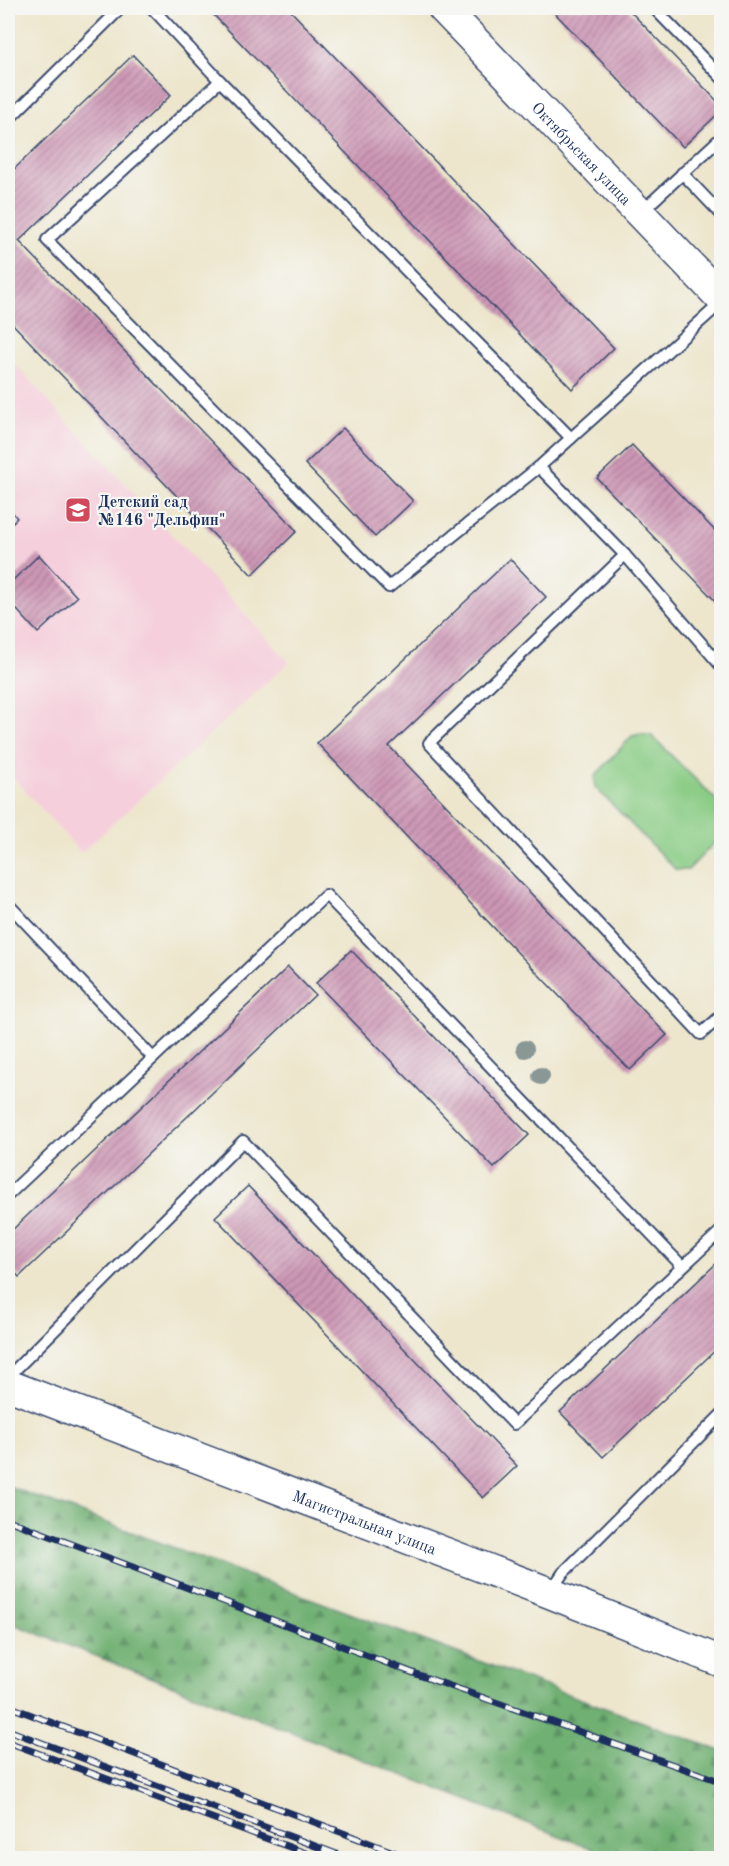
<svg xmlns="http://www.w3.org/2000/svg" width="729" height="1866" viewBox="0 0 729 1866" font-family="'Old Standard TT',serif">
	<style>
		.built { fill: #f5cfdc }
		.green { fill: #8acc85; stroke: #527e72; stroke-width: 1.5 }
		.forest { fill: url(#forest-firs); stroke: #457068; stroke-width: 1.5 }
		.building { fill: url(#building-hatch) }
		.lines { fill: none; stroke-linecap: round; stroke-linejoin: round }
		.lane-casing { stroke: #3a4a6e; stroke-width: 14 }
		.secondary-casing { stroke: #3a4a6e; stroke-width: 33 }
		.lane { stroke: #fff; stroke-width: 10 }
		.secondary { stroke: #fff; stroke-width: 30 }
		.rail-casing { stroke: #1b2f5e; stroke-width: 7 }
		.rail { stroke: #f6f6f2; stroke-width: 4.5; stroke-dasharray: 14; stroke-linecap: butt }
		.tree { fill: #899795 }
		.labels { text-anchor: middle; stroke-width: 4.5; stroke-linejoin: round; paint-order: stroke }
		.street-label { font-size: 16px; fill: #1b2f5e; stroke: #f6f6f2 }
		.poi-label { font-size: 16px; font-weight: bold; fill: #1b2f5e; stroke: #f6f6f2; text-anchor: start }
	</style>
	<defs>
		<pattern id="forest-firs" width="22" height="20" patternUnits="userSpaceOnUse" patternTransform="scale(1.5)"><rect width="22" height="20" fill="#6fb072"/><path d="M5 1l3.5 6h-7zM16 11l3.5 6h-7z" fill="#5a9061"/></pattern>
		<pattern id="building-hatch" width="6" height="6" patternUnits="userSpaceOnUse" patternTransform="scale(1.5)"><rect width="6" height="6" fill="#ce98b6"/><path d="M-1 1l2-2M0 6l6-6M5 7l2-2" fill="none" stroke="#a67c97"/></pattern>
	</defs>
	<rect width="100%" height="100%" fill="#f6f6f2"/>
	<filter id="ink" filterUnits="userSpaceOnUse"><feTurbulence type="fractalNoise" baseFrequency=".0167" numOctaves="2"/><feDisplacementMap in="SourceGraphic" scale="12" xChannelSelector="R" yChannelSelector="G"/><feConvolveMatrix kernelMatrix="1 2 1 2 8 2 1 2 1" color-interpolation-filters="sRGB"/></filter>
	<filter id="wash" filterUnits="userSpaceOnUse"><feTurbulence type="fractalNoise" baseFrequency=".008" numOctaves="4" result="noise"/><feDisplacementMap in="SourceGraphic" scale="24" xChannelSelector="R" yChannelSelector="G"/><feGaussianBlur stdDeviation="1.35" result="paint"/><feColorMatrix in="noise" values="0 0 0 0 0 0 0 0 0 0 0 0 0 0 0 0 0 1.4 0 .05"/><feComposite in="paint" operator="in"/></filter>
	<g filter="url(#wash)">
		<rect width="100%" height="100%" fill="#ede6cc"/>
		<path class="built" d="M8,357l281,305 -208,191 -73,-81z"/>
		<path class="green" d="M641,734l11,2 69,69v31l-33,34h-12l-81,-83v-11l37,-40z"/>
		<path class="forest" d="M8,1486l713,265v107h-105l-608,-236z"/>
		<g id="blocks">
			<g class="building">
				<path d="M207,8h81l326,340 -42,41z"/>
				<path d="M550,8h77l95,98v4l-39,37z"/>
				<path d="M133,55l38,40 -152,146 278,290 -45,44 -244,-256v-144z"/>
				<path d="M343,428l70,73 -38,36 -70,-73z"/>
				<path d="M632,445l90,93v70l-125,-130z"/>
				<path d="M8,507l9,11 -9,9z"/>
				<path d="M39,555l38,42 -39,36 -30,-33v-26l5,6z"/>
				<path d="M510,559l36,38 -157,149 278,289 -37,35 -313,-327z"/>
				<path d="M351,950l178,185 -35,33 -178,-185z"/>
				<path d="M288,967l27,28 -296,282 -11,-12v-31z"/>
				<path d="M248,1186l269,280 -34,32 -268,-281z"/>
				<path d="M722,1258v86l-119,113 -43,-45z"/>
			</g>
		</g>
	</g>
	<g filter="url(#ink)">
		<use href="#blocks" fill-opacity="0" stroke="#3a4a6e" stroke-width="1.5"/>
		<g class="lines">
			<defs>
				<g id="lane">
					<path d="M152,8l68,73 351,357"/>
					<path d="M654,8l68,70"/>
					<path d="M220,81l-173,159 342,347 150,-120"/>
					<path d="M8,120l113,-112"/>
					<path d="M682,173l40,42"/>
					<path d="M640,213l82,-76"/>
					<path d="M722,302l-183,165 86,88 97,112"/>
					<path d="M625,555l-196,188 272,291 21,-19"/>
					<path d="M8,904l145,154"/>
					<path d="M8,1195l318,-300 356,371"/>
					<path d="M8,1377l235,-236 271,283 208,-194"/>
					<path d="M550,1592l13,-19 159,-159"/>
				</g>
				<g id="secondary">
					<path id="s1" d="M443,8l279,291"/>
					<path id="s2" d="M8,1385l542,208 172,69"/>
				</g>
			</defs>
			<use href="#lane" class="lane-casing"/>
			<use href="#secondary" class="secondary-casing"/>
			<use href="#lane" class="lane"/>
			<use href="#secondary" class="secondary"/>
			<defs>
				<g id="rail">
					<path d="M8,1520l408,154 306,108"/>
					<path d="M8,1706l401,152"/>
					<path d="M8,1730l339,128"/>
					<path d="M8,1742l311,116"/>
				</g>
			</defs>
			<use href="#rail" class="rail-casing"/>
			<use href="#rail" class="rail"/>
		</g>
		<g class="tree">
			<circle cx="525" cy="1049" r="9"/>
			<circle cx="541" cy="1076" r="9"/>
		</g>
	</g>
	<defs>
		<symbol id="school-square" viewBox="-11 -11 22 22"><rect x="-9" y="-9" width="18" height="18" rx="4" fill="#d1495b" stroke="#f6f6f2"/><path d="M0-5L7-2L0 1L-7-2ZM-4 1L0 2.5L4 1V4Q0 6-4 4Z" fill="#fff"/></symbol>
	</defs>
	<g fill-rule="evenodd">
		<use href="#school-square" x="63" y="495" width="30" height="30"/>
	</g>
	<g class="labels">
		<g class="street-label">
			<text dy="6" stroke="none"><textPath href="#s1" startOffset="201">Октябрьская улица</textPath></text>
			<text dy="6" stroke="none"><textPath href="#s2" startOffset="382">Магистральная улица</textPath></text>
		</g>
		<g class="poi-label">
			<text x="98" y="507">Детский сад<tspan x="98" dy="18">№146 "Дельфин"</tspan></text>
		</g>
	</g>
	<rect width="729" height="1866" fill="none" stroke="#f6f6f2" stroke-width="30"/>
</svg>
